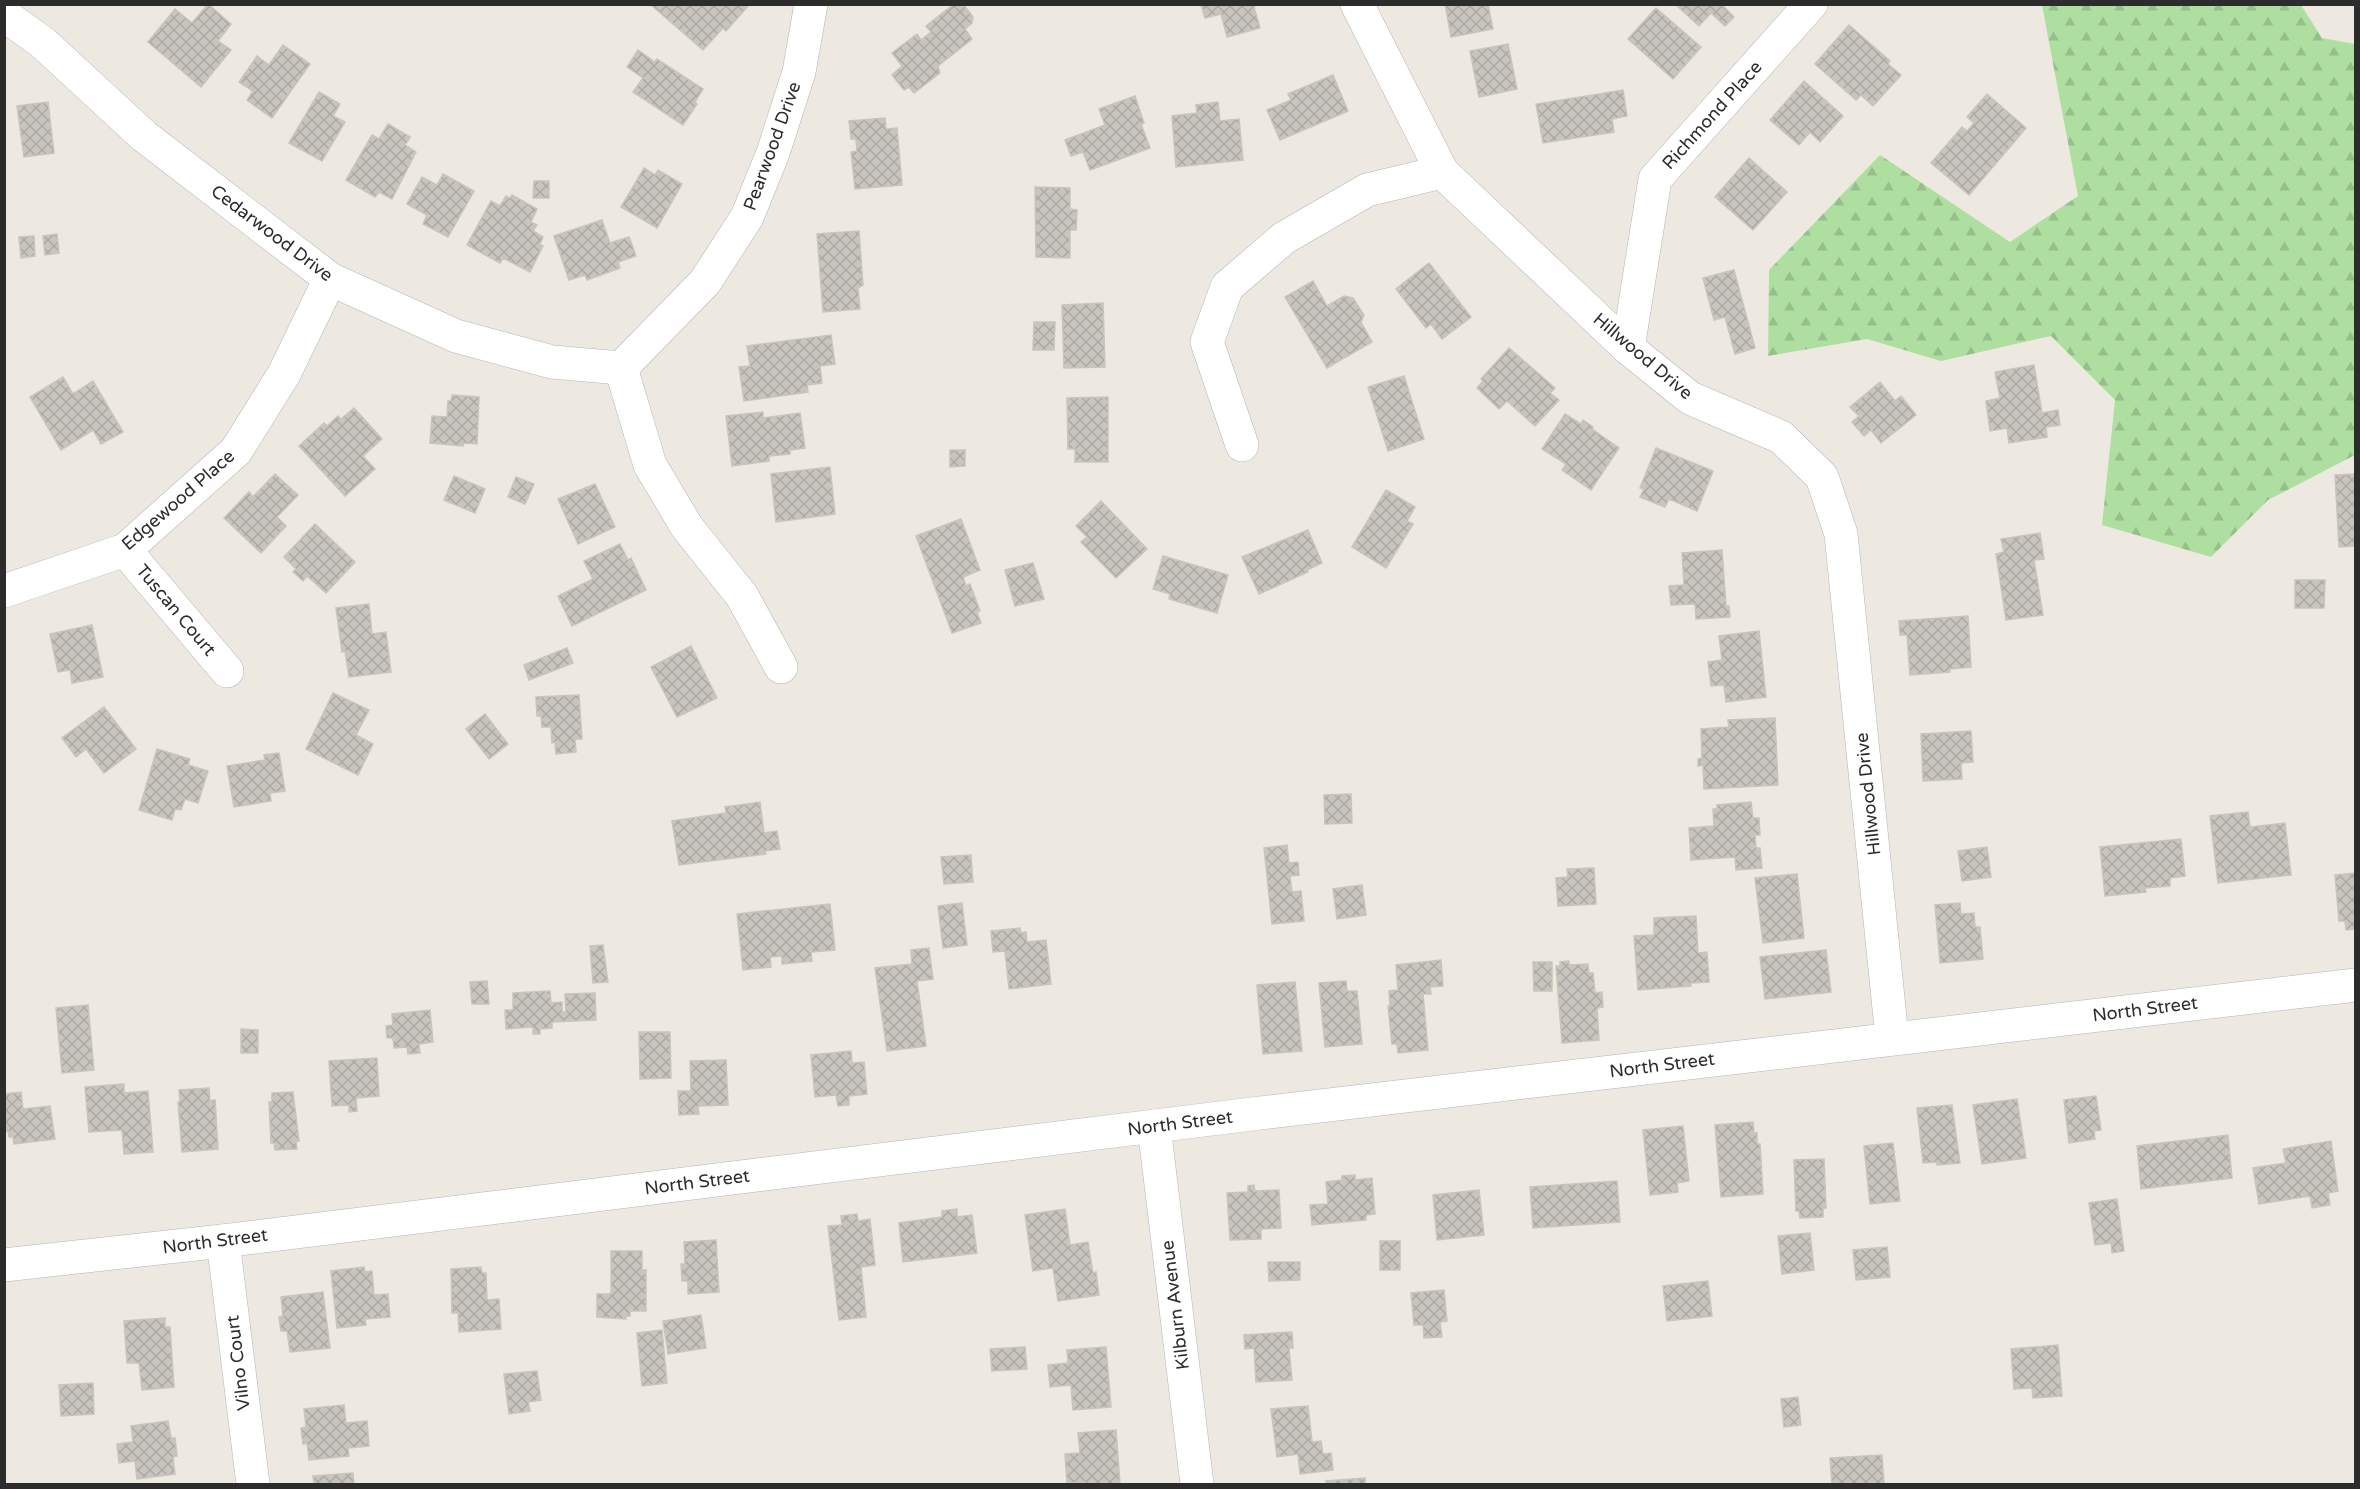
<svg xmlns="http://www.w3.org/2000/svg" width="2360" height="1489" viewBox="0 0 2360 1489" font-family="'Varela Round',sans-serif">
	<style>
		.forest { fill: url(#forest-firs) }
		.building { fill: url(#building-cross-hatch); stroke: #c8c5b9; stroke-width: 1.5 }
		.lines { fill: none; stroke-linecap: round; stroke-linejoin: round }
		.street-casing { stroke: #b3b4be; stroke-width: 34 }
		.street { stroke: #fff; stroke-width: 33 }
		.labels { text-anchor: middle; stroke-width: 6; stroke-linejoin: round; paint-order: stroke }
		.street-label { font-size: 18px; fill: #2c2c2c; stroke: #fff }
	</style>
	<defs>
		<pattern id="forest-firs" width="22" height="20" patternUnits="userSpaceOnUse" patternTransform="scale(1.5)"><rect width="22" height="20" fill="#aedfa1"/><path d="M5 1l3.5 6h-7zM16 11l3.5 6h-7z" fill="#96c08b"/></pattern>
		<pattern id="building-cross-hatch" width="8" height="8" patternUnits="userSpaceOnUse" patternTransform="scale(1.5)"><rect width="8" height="8" fill="#c8c5bf"/><path d="M0 0l8 8M0 8l8-8" fill="none" stroke="#aca9a4"/></pattern>
	</defs>
	<rect width="100%" height="100%" fill="#ede9e0"/>
	<path class="forest" d="M2042,5h259l21,33 33,6v411l-87,45 -57,57 -109,-32 13,-125 -64,-64 -110,25 -74,-22 -99,17 1,-86 111,-115 130,87 68,-46z"/>
	<g class="building">
		<path d="M208,4l23,20 -13,17 13,9 -30,37 -53,-45 27,-33 17,14z"/>
		<path d="M650,4h98l1,1 -23,26 -3,-3 -20,22z"/>
		<path d="M954,4h9l10,13 -1,6 -7,6 7,10 -34,27 2,7 -26,20 -5,-6 -5,3 -12,-15 10,-9 -10,-13 25,-19 4,6 10,-8 -5,-6z"/>
		<path d="M1201,4h56l-3,3 6,21 -33,9 -6,-23 -16,4z"/>
		<path d="M1445,4h43l5,25 -42,8z"/>
		<path d="M1675,4h46l13,13 -9,9 -14,-13 -12,13z"/>
		<path d="M1656,8l45,39 -28,32 -45,-40z"/>
		<path d="M1849,25l41,36 -2,3 13,11 -28,31 -12,-11 -5,5 -41,-36z"/>
		<path d="M1508,44l9,45 -38,8 -9,-46z"/>
		<path d="M283,45l27,19 -38,54 -25,-18 6,-9 -14,-9 18,-26 12,9z"/>
		<path d="M638,50l17,12 2,-3 46,30 -8,13 2,2 -14,21 -50,-33 10,-14 -16,-11z"/>
		<path d="M1333,75l15,36 -68,29 -13,-30 24,-10 -3,-6z"/>
		<path d="M1804,81l39,35 -23,26 -10,-10 -11,13 -29,-25z"/>
		<path d="M1623,90l4,26 -15,3 2,13 -71,11 -7,-39z"/>
		<path d="M319,92l21,12 -7,12 12,6 -23,39 -33,-18z"/>
		<path d="M1987,94l39,34 -57,67 -38,-32 31,-36 5,4 7,-8 -7,-6z"/>
		<path d="M1135,96l9,27 -3,1 9,24 -60,22 -7,-18 -12,4 -6,-16 40,-15 -6,-16z"/>
		<path d="M48,102l6,51 -30,4 -7,-51z"/>
		<path d="M1218,102l2,19 19,-2 4,41 -67,7 -4,-51 25,-3 -1,-8z"/>
		<path d="M885,118l1,11 11,-1 5,57 -47,4 -4,-37 6,-1 -1,-12h-5l-2,-18z"/>
		<path d="M388,124l22,13 -5,8 11,7 -24,47 -13,-7 -4,5 -29,-17 26,-45 7,4z"/>
		<path d="M1749,158l38,34 -34,38 -38,-33z"/>
		<path d="M644,168l11,7 3,-5 24,14 -25,44 -36,-21z"/>
		<path d="M443,174l31,17 -26,46 -25,-13 4,-9 -20,-11 15,-27 15,8z"/>
		<path d="M534,181h15v17h-16z"/>
		<path d="M1035,187l35,1v21l7,1 -1,20h-6v28l-34,-1z"/>
		<path d="M512,195l25,14 -6,13 6,3 -4,6 10,6 -3,7 3,2 -13,26 -27,-14 -3,5 -33,-18 24,-44 9,5 6,-10 4,2z"/>
		<path d="M602,220l8,23 19,-6 7,19 -18,6 2,6 -33,12 -2,-5 -16,5 -15,-44z"/>
		<path d="M859,231l4,54 -5,3 2,21 -37,3 -6,-78z"/>
		<path d="M57,234l2,19 -14,2 -2,-19z"/>
		<path d="M34,236l1,20 -14,2 -2,-21z"/>
		<path d="M1429,263l42,54 -29,22 -11,-15 -5,4 -30,-39z"/>
		<path d="M1734,270l21,78 -20,6 -10,-37 -11,3 -11,-42z"/>
		<path d="M1313,281l14,25 17,-10 9,2 11,17 -3,7 11,20 -45,26 -42,-71z"/>
		<path d="M1103,303l2,64 -41,1 -2,-63z"/>
		<path d="M1034,322h21l-1,28h-21z"/>
		<path d="M831,335l4,29 -15,2 2,17 -15,2 1,7 -64,9 -5,-34 11,-1 -3,-20z"/>
		<path d="M1509,348l46,40 -5,5 9,7 -24,26 -28,-25 -8,8 -22,-21 6,-7 -2,-2z"/>
		<path d="M2034,365l8,48 16,-3 2,15 -14,2 1,10 -38,6 -2,-15 -17,3 -4,-30 14,-3 -5,-26z"/>
		<path d="M1404,376l20,63 -36,12 -20,-64z"/>
		<path d="M63,377l10,17 20,-13 30,51 -22,12 -8,-14 -32,20 -31,-53z"/>
		<path d="M1880,382l15,19 6,-5 15,19 -35,28 -10,-13 -7,6 -12,-14 7,-6 -9,-9z"/>
		<path d="M452,395l27,2 -2,47 -13,-1 -1,3 -33,-3 2,-27 15,1 1,-16h3z"/>
		<path d="M1108,397v65h-33v-13h-7l-1,-51z"/>
		<path d="M354,408l28,31 -19,17 12,13 -30,27 -46,-50 25,-23 3,3 11,-10 3,3z"/>
		<path d="M763,412v6l37,-5 5,35 -15,2v4l-21,2v5l-37,5 -6,-50z"/>
		<path d="M1565,414l16,10 2,-4 10,7 -1,2 27,19 -28,42 -29,-20 4,-6 -24,-15z"/>
		<path d="M1656,448l57,23 -16,40 -28,-12 -4,8 -25,-10 4,-8 -4,-1z"/>
		<path d="M950,450h15v16l-15,1z"/>
		<path d="M830,467l5,47 -59,8 -5,-48z"/>
		<path d="M275,474l23,21 -21,22 9,9 -25,27 -37,-35 25,-26 4,5z"/>
		<path d="M2356,474v72l-17,1 -4,-72z"/>
		<path d="M454,476l31,13 -10,24 -31,-13z"/>
		<path d="M516,477l18,7 -9,20 -17,-7z"/>
		<path d="M595,484l20,43 -37,17 -20,-45z"/>
		<path d="M1386,490l29,17 -8,14 6,3 -27,44 -34,-21z"/>
		<path d="M1101,501l46,48 -31,29 -35,-36 6,-5 -11,-11z"/>
		<path d="M961,519l19,51 -17,7 3,9 4,-2 10,27 -3,1 4,11 -29,10 -36,-97z"/>
		<path d="M315,524l40,38 -29,31 -19,-17 -4,5 -10,-9 3,-3 -12,-12z"/>
		<path d="M1308,530l14,33 -15,7 1,2 -49,22 -17,-37z"/>
		<path d="M2040,533l4,26 -10,1 9,55 -37,5 -10,-66 8,-2 -3,-13z"/>
		<path d="M620,544l8,16 3,-2 15,32 -74,36 -14,-30 35,-17 -9,-18z"/>
		<path d="M1722,550l4,56h3l1,11 -34,2 -1,-15 -24,1 -2,-19 15,-1 -2,-32z"/>
		<path d="M1163,556l65,19 -11,38 -48,-14 1,-5 -17,-5z"/>
		<path d="M1033,563l11,36 -29,7 -10,-36z"/>
		<path d="M2295,580h30l-1,28h-29z"/>
		<path d="M369,604l3,30 14,-2 5,40 -42,5 -4,-26 -3,1 -6,-44z"/>
		<path d="M1968,616l3,51 -21,2v3l-40,3 -3,-40h-7l-1,-14z"/>
		<path d="M92,625l11,52 -31,6 -2,-13 -12,2 -8,-38z"/>
		<path d="M1759,631l7,66 -40,5 -2,-17 -13,1 -3,-24 14,-2 -3,-24z"/>
		<path d="M691,646l26,52 -40,19 -26,-50z"/>
		<path d="M567,648l6,15 -44,17 -5,-15z"/>
		<path d="M333,693l36,17 -13,25 17,9 -15,31 -52,-26z"/>
		<path d="M579,695l3,44h-7l1,13 -20,2 -1,-12 -3,1 -1,-16h-9l-1,-11h-4l-1,-19z"/>
		<path d="M104,707l32,42 -32,24 -18,-24 -10,8 -14,-19z"/>
		<path d="M485,714l23,30 -19,15 -23,-30z"/>
		<path d="M1775,718l3,67 -74,4 -1,-24 -5,1v-7l4,-1 -1,-29 28,-2 -1,-7z"/>
		<path d="M1971,731l2,31 -12,1 1,16 -39,2 -2,-47z"/>
		<path d="M157,749l33,10 -2,6 20,6 -10,32 -13,-4 -4,11 -6,-1 -3,11 -33,-10z"/>
		<path d="M279,753l6,38 -15,2 1,8 -37,6 -7,-41 38,-6 -1,-5z"/>
		<path d="M1351,794l1,29 -27,1 -1,-29z"/>
		<path d="M760,802l4,31 13,-2 3,18 -15,2 1,3 -87,11 -7,-44 54,-8 -1,-6z"/>
		<path d="M1751,802l2,16h6l1,17h-5l1,13h4l2,20 -26,2 -1,-13 -44,3 -2,-32 25,-2 -1,-17h4v-4z"/>
		<path d="M2248,812l2,15 35,-4 6,52 -73,8 -8,-67z"/>
		<path d="M2181,839l4,37 -15,2v8l-25,2 1,4 -41,4 -5,-49z"/>
		<path d="M1287,845l2,18 9,-1 1,13 -9,1 2,16 9,-1 3,30 -32,3 -8,-76z"/>
		<path d="M1987,847l4,30 -29,4 -4,-30z"/>
		<path d="M971,855l2,27 -29,2 -3,-27z"/>
		<path d="M1594,868l2,36 -38,2 -2,-28 12,-1 -1,-8z"/>
		<path d="M2356,873v56l-10,1 -1,-9h-6l-4,-46z"/>
		<path d="M1797,874l7,64 -41,5 -8,-65z"/>
		<path d="M1362,885l4,30 -29,4 -4,-30z"/>
		<path d="M962,903l5,42 -24,3 -5,-42z"/>
		<path d="M1960,903l1,11 13,-1 1,14h5l3,32 -43,4 -5,-58z"/>
		<path d="M830,904l5,46 -24,2 1,9 -30,3v-8l-12,1 1,10 -28,3 -6,-56z"/>
		<path d="M1696,916l2,37 9,-1 2,30 -18,1v3l-53,4 -4,-54 20,-1v-17z"/>
		<path d="M1020,928l1,5 5,-1 1,10 19,-2 5,44 -42,5 -4,-38 -12,1 -2,-21z"/>
		<path d="M603,945l5,37 -15,1 -3,-37z"/>
		<path d="M929,948l4,31 -16,2 9,65 -39,5 -12,-83 37,-4 -1,-14z"/>
		<path d="M1826,950l5,42 -66,7 -5,-42z"/>
		<path d="M1441,960l2,26 -13,1 1,7h-8l5,56 -30,3 -1,-9h-5l-4,-38h2l-1,-15 9,-1 -2,-25z"/>
		<path d="M1569,961v4l19,-1 1,9h4l2,20 7,-1 1,15 -6,1 2,32 -37,3 -6,-77h4v-4z"/>
		<path d="M1533,962h19v29h-18z"/>
		<path d="M487,981l2,23h-17l-2,-22z"/>
		<path d="M1346,981l1,10h10l5,53 -37,3 -6,-64z"/>
		<path d="M1295,982l7,69 -39,3 -6,-69z"/>
		<path d="M550,991l1,12 11,-1v10h4l-1,-18 30,-1 1,27 -44,2v6l-12,1v5h-7v-7l-27,2 -1,-19h8v-17z"/>
		<path d="M88,1005l6,65 -32,3 -6,-65z"/>
		<path d="M430,1010l3,32 -14,2 1,9 -12,1 -1,-7 -13,1 -1,-10h-6l-1,-12 7,-1 -1,-11z"/>
		<path d="M241,1029l17,1v23h-17z"/>
		<path d="M639,1032h31l1,46 -31,1z"/>
		<path d="M851,1051l1,12 12,-1 3,32 -18,2v9l-11,1 -2,-11 -21,2 -4,-42z"/>
		<path d="M377,1058l2,38 -23,2 1,13 -8,1v-7l-17,1 -3,-45z"/>
		<path d="M726,1060l2,45 -30,1 1,8 -20,1 -1,-24h13l-1,-30z"/>
		<path d="M124,1084v9l24,-2 5,61 -29,2 -2,-24 -33,2 -4,-45z"/>
		<path d="M209,1088l1,13 5,-1 3,49 -36,3 -4,-50h2l-1,-12z"/>
		<path d="M21,1092l2,17 27,-3 5,33 -41,5 -1,-7h-4l-1,-6 -4,1v-38z"/>
		<path d="M293,1092l6,49h-3l1,8 -22,1 -1,-7h-3l-2,-41h3v-9z"/>
		<path d="M2096,1096l5,34 -7,1 1,8 -26,4 -5,-43z"/>
		<path d="M2017,1099l9,59 -44,6 -9,-59z"/>
		<path d="M1952,1105l8,58 -23,2v-3l-14,1 -6,-55z"/>
		<path d="M1753,1122l1,11h3v11h3l3,50 -42,3 -6,-72z"/>
		<path d="M1683,1126l6,55 -12,2 1,9 -28,3 -7,-65z"/>
		<path d="M2228,1135l4,43 -91,11 -4,-43z"/>
		<path d="M2331,1141l7,50 -10,2 2,12 -18,3 -2,-12 -51,8 -6,-36 33,-5 -3,-14z"/>
		<path d="M1893,1143l7,58 -30,3 -6,-58z"/>
		<path d="M1824,1159l2,49h-3v9l-23,1 -1,-7h-3l-2,-51z"/>
		<path d="M1355,1175v5l17,-2 3,36 -9,1v5l-54,5 -2,-20 18,-1 -2,-22 16,-2v-4z"/>
		<path d="M1617,1181l3,41 -87,6 -3,-41z"/>
		<path d="M1254,1185l1,6 24,-1 2,38 -20,1v10l-31,1 -3,-47 21,-1v-6z"/>
		<path d="M1479,1190l5,45 -47,5 -4,-45z"/>
		<path d="M2117,1199l7,52 -12,2 -1,-10 -16,2 -6,-42z"/>
		<path d="M957,1209v8l15,-2 5,38 -74,9 -4,-39 43,-6v-6z"/>
		<path d="M1065,1209l5,36 18,-3 5,31 3,-1 3,23 -41,6 -5,-33 -20,3 -8,-56z"/>
		<path d="M857,1214l1,7 12,-2 5,46 -14,2 5,50 -27,3 -11,-94 14,-1 -1,-9z"/>
		<path d="M1810,1233l4,37 -32,4 -4,-38z"/>
		<path d="M716,1240l3,52 -31,2v-13h-6l-1,-17h4l-1,-22z"/>
		<rect x="1380" y="1241" width="20" height="29"/>
		<path d="M1887,1247l3,30 -34,3 -3,-30z"/>
		<path d="M611,1251h31v19h4v41h-16v5h-4v3l-29,-2v-23h14z"/>
		<path d="M1268,1262h32v18l-31,1z"/>
		<path d="M364,1267l1,5 7,-1 2,24 14,-1 2,23 -25,2 1,6 -29,3 -6,-57z"/>
		<path d="M481,1267l1,6h4l1,27 12,-1 2,30 -42,3 -1,-19h-6l-1,-44z"/>
		<path d="M1708,1281l4,35 -45,5 -4,-35z"/>
		<path d="M1444,1290l3,31 -7,1 2,15 -18,1 -1,-13h-9l-3,-32z"/>
		<path d="M323,1292l7,56 -40,4 -3,-21h-6l-2,-14 4,-1 -2,-19z"/>
		<path d="M701,1315l5,33 -38,6 -5,-33z"/>
		<path d="M165,1318v9h5l4,60 -32,3 -3,-27h-12l-3,-42z"/>
		<path d="M662,1330l5,53 -25,3 -5,-53z"/>
		<path d="M1292,1332l1,16h-4l3,32 -36,2 -2,-34 -9,1 -1,-14z"/>
		<path d="M2058,1345l4,51 -29,2 -1,-10 -18,1 -3,-40z"/>
		<path d="M1025,1347l2,22 -35,2 -2,-22z"/>
		<path d="M1106,1347l5,60 -38,3 -2,-25 -21,2 -2,-22 20,-2 -1,-13z"/>
		<path d="M537,1371l4,29 -13,2 2,9 -21,3 -5,-40z"/>
		<path d="M93,1383l1,31 -33,2 -2,-31z"/>
		<path d="M1798,1397l3,28 -17,2 -3,-28z"/>
		<path d="M344,1405l2,18 21,-2 2,25 -21,2 1,8 -40,4 -2,-17 -4,1 -2,-16 5,-1 -2,-18z"/>
		<path d="M1308,1406l4,36 9,-1 2,13 8,-1 2,17 -33,4 -2,-20 -21,3 -6,-48z"/>
		<path d="M168,1421l3,17h4l2,18 -4,1 2,17 -38,5 -2,-18 -16,2 -2,-19 16,-2 -2,-16z"/>
		<path d="M1116,1430l4,54h-35v-2l-18,1 -2,-29 15,-1 -2,-20z"/>
		<path d="M1882,1455l2,29h-52l-2,-26z"/>
		<path d="M353,1473l1,11h-40l-1,-8z"/>
		<path d="M1365,1478v6h-38l-1,-3z"/>
	</g>
	<g class="lines">
		<defs>
			<g id="street">
				<path d="M1357,4l85,168 186,176 62,50 91,39 41,40 19,57 51,504"/>
				<path d="M4,15l38,27 102,94 186,143 126,57 96,26 69,6"/>
				<path d="M1628,348l27,-169 156,-175"/>
				<path d="M621,368l84,-86 42,-65 26,-64 26,-81 12,-68"/>
				<path d="M621,368l29,97 37,62 55,69 39,71"/>
				<path d="M1242,445l-35,-103 20,-55 57,-49 83,-48 75,-18"/>
				<path d="M125,550l102,121"/>
				<path d="M4,591l121,-41 111,-99 48,-77 46,-95"/>
				<path d="M1154,1126l43,358"/>
				<path d="M223,1241l30,243"/>
				<path d="M4,1265l219,-24 1029,-127 1104,-129"/>
			</g>
		</defs>
		<use href="#street" class="street-casing"/>
		<use href="#street" class="street"/>
	</g>
	<g class="labels">
		<g class="street-label">
			<text transform="translate(1712 115) rotate(-48)" y="6">Richmond Place</text>
			<text transform="translate(772 146) rotate(-70)" y="6">Pearwood Drive</text>
			<text transform="translate(272 233) rotate(37)" y="6">Cedarwood Drive</text>
			<text transform="translate(1643 356) rotate(40)" y="6">Hillwood Drive</text>
			<text transform="translate(178 500) rotate(-41)" y="6">Edgewood Place</text>
			<text transform="translate(176 610) rotate(50)" y="6">Tuscan Court</text>
			<text transform="translate(1868 794) rotate(-96)" y="6">Hillwood Drive</text>
			<text transform="translate(2145 1009) rotate(-7)" y="6">North Street</text>
			<text transform="translate(1662 1065) rotate(-7)" y="6">North Street</text>
			<text transform="translate(1180 1123) rotate(-7)" y="6">North Street</text>
			<text transform="translate(697 1182) rotate(-7)" y="6">North Street</text>
			<text transform="translate(215 1241) rotate(-7)" y="6">North Street</text>
			<text transform="translate(1175 1305) rotate(-97)" y="6">Kilburn Avenue</text>
			<text transform="translate(238 1363) rotate(-97)" y="6">Vilno Court</text>
		</g>
	</g>
	<rect width="2360" height="1489" fill="none" stroke="#2c2c2c" stroke-width="12"/>
</svg>
